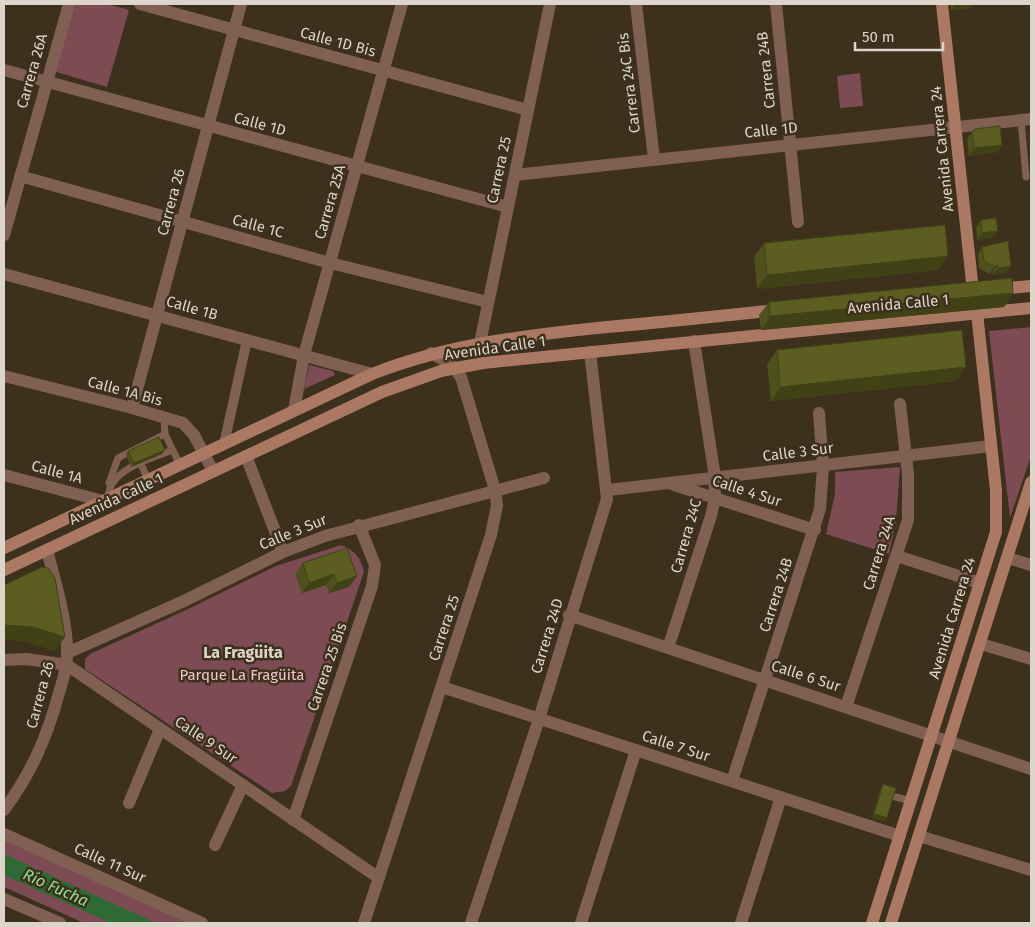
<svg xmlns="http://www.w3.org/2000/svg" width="1035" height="927" viewBox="0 0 1035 927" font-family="'Fira Sans',sans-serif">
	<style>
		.green { fill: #7c4b54 }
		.water { fill: #2f6a34 }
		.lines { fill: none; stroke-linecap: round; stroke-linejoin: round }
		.service { stroke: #806053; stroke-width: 7 }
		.pedestrian { stroke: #806053; stroke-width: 10 }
		.minor { stroke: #806053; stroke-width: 12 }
		.tertiary { stroke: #806053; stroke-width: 12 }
		.secondary { stroke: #aa7863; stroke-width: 12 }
		.wall { fill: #4e511c }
		.shaded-wall { fill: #404216 }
		.building { fill: #5b5e20; stroke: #404216 }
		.labels { text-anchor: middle; stroke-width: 5; stroke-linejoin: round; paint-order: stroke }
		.street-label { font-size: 15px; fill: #ded5ca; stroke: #3d301d }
		.park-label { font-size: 15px; fill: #f2c4ca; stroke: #3d301d }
		.neighbourhood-label { font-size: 16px; font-weight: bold; fill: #ded5ca; stroke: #3d301d }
		.water-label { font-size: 16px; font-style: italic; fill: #8ee092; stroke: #3d301d }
	</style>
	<rect width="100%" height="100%" fill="#3d301d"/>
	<g class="green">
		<path d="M72,4h35l22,6 -22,77 -54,-16z"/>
		<path d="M860,73l3,33 -23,2 -3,-32z"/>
		<path d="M1031,327v129l-21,62 -21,-187z"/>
		<path d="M309,365l24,6 2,4 -31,14z"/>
		<path d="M900,467l-4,54 -7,33 -63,-20 9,-40v-22z"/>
		<path d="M341,545c14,6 20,12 23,27l-73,214 -6,5 -13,2 -187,-124v-10l5,-5 96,-44 90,-44z"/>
		<path d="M4,840l185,83h-105l-80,-36z"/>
	</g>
	<path class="water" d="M4,854l152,69h-45l-107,-48z"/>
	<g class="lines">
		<g class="service">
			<path d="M1021,120l5,57"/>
			<path d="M164,418l1,16 15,31"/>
			<path d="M141,464l7,16"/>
			<path d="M109,483l9,-25 47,-24"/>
			<path d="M108,499c0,-30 41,-39 64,-49"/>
			<path d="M892,796l19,5"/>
		</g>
		<path class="pedestrian" d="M224,444l23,-104"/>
		<g class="minor">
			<path d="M140,4l388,106"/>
			<path d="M636,4l18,155"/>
			<path d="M776,4l22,218"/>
			<path d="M4,70l504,137"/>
			<path d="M515,175l516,-56"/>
			<path d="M20,176l310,87 158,39"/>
			<path d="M4,235l65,-231"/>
			<path d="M4,376l128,32"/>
			<path d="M294,410l10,-55 98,-351"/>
			<path d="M246,456l37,96"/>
			<path d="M4,475l99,26"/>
			<path d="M674,485l141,45"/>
			<path d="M608,490l383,-44"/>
			<path d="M897,556l83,27"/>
			<path d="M1008,558l23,7"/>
			<path d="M569,615l462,154"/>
			<path d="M981,644l50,15"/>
			<path d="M668,648l43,-132 4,-18 -1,-27 -20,-130"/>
			<path d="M67,653l117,-52 99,-49 42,-16 219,-58"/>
			<path d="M4,660l23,-1 40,6 312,213"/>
			<path d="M442,687l458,149"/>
			<path d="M846,707l62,-187v-46l-8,-70"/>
			<path d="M732,781l88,-272 3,-43 -4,-53"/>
			<path d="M129,803l31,-74"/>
			<path d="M4,810c28,-38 43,-73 55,-117 4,-13 8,-25 8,-38 1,-33 -12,-73 -20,-105"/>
			<path d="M293,820l79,-234 3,-21 -16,-40"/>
			<path d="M919,836l112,34"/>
			<path d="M215,845l28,-60"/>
			<path d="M4,899l56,24"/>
			<path d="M364,923l127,-388 6,-30 -2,-15 -34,-113 -10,-13 -20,-11"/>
			<path d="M471,923l68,-204 68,-220 -17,-147"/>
			<path d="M581,923l55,-173"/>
			<path d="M741,923l40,-126"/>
		</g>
		<g class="tertiary">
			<path d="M4,274l368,100"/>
			<path d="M480,343l70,-339"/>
			<path d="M213,471l-19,-36 -11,-12 -51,-15 109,-404"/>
			<path d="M4,834l198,89"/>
		</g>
		<g class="secondary">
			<path d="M942,4l31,287"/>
			<path d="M996,289l35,-3"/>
			<path d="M4,548l368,-174c76,-30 155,-39 235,-47 57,-5 114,-11 170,-17"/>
			<path d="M4,570l378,-178 59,-21 42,-8 548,-55"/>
			<path d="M872,923l124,-391v-42l-19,-177"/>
			<path d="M891,923l140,-441"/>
		</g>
	</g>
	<g class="wall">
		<path d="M951,4h21l-3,4 -18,2z"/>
		<path d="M972,132l26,20 -29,4 -2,-17z"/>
		<path d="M981,220l17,11 -5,7 -16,2 -1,-13z"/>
		<path d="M764,243l184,13 -10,14 -181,19 -3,-32z"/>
		<path d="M982,247l24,26 -13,2v-3l-4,2 -10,-6 -1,-14z"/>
		<path d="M769,302l235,5 -243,23 -2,-15z"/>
		<path d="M777,350l179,31 -185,20 -4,-37z"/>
		<path d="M128,451l34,3 -31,13 -5,-13z"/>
		<path d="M303,563l54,13 -8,11 -20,6 -3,-8 -24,8 -7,-19z"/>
		<path d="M883,784l1,37 -12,-3 9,-30z"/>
	</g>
	<g class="shaded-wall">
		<path d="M955,4h17l-3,4 -18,2z"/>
		<path d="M1002,145l-4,7 -29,4 5,-8z"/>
		<path d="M998,231l-5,7 -16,2 5,-7z"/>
		<path d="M948,256l-10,14 -181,19 10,-14z"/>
		<path d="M997,265l-4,7 -4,2 5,-7z"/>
		<path d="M1011,266l-5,7 -13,2 5,-7z"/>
		<path d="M1013,293l-9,14 -243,23 9,-14z"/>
		<path d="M966,367l-10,14 -185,20 9,-14z"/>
		<path d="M165,450l-3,4 -31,13 3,-4z"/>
		<path d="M334,574l-8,11 -24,8 7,-10z"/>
		<path d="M357,576l-8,11 -20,6 8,-10z"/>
		<path d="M4,625l29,2 32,10 -10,14 -32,-10 -19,-1z"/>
		<path d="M874,814l13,4 -3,3 -12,-3z"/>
	</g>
	<g class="building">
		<path d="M1000,126l2,19 -28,3 -2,-16 3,-3z"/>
		<path d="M996,218l2,13 -16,2 -1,-13z"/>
		<path d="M945,225l3,31 -181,19 -3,-32z"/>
		<path d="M1008,241l3,25 -13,2 -1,-3 -3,2 -10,-6 -2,-14z"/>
		<path d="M1012,278l1,15 -243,23 -1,-14z"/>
		<path d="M962,330l4,37 -186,20 -3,-37z"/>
		<path d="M159,437l6,13 -31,13 -6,-12z"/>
		<path d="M347,548l10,28 -20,7 -3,-9 -25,9 -6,-20z"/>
		<path d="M42,567l6,1 7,10 10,59 -32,-10 -29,-2v-40z"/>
		<path d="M883,784l13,4 -9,30 -13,-4z"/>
	</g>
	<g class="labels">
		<g class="street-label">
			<text transform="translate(338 42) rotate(15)" y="5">Calle 1D Bis</text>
			<text transform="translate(766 70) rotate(-96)" y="5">Carrera 24B</text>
			<text transform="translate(32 71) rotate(-74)" y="5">Carrera 26A</text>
			<text transform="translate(629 83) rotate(-97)" y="5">Carrera 24C Bis</text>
			<text transform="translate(260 124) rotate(15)" y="5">Calle 1D</text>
			<text transform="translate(771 130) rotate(-6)" y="5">Calle 1D</text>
			<text transform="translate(942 149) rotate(-96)" y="5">Avenida Carrera 24</text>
			<text transform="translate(499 170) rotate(-78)" y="5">Carrera 25</text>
			<text transform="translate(171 202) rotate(-75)" y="5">Carrera 26</text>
			<text transform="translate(330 202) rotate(-74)" y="5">Carrera 25A</text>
			<text transform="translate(258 226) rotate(15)" y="5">Calle 1C</text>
			<text transform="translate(898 304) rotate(-5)" y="5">Avenida Calle 1</text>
			<text transform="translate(192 308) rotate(16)" y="5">Calle 1B</text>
			<text transform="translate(495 348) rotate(-8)" y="5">Avenida Calle 1</text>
			<text transform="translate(125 391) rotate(15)" y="5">Calle 1A Bis</text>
			<text transform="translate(798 452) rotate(-7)" y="5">Calle 3 Sur</text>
			<text transform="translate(57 472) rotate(15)" y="5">Calle 1A</text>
			<text transform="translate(747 491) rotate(18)" y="5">Calle 4 Sur</text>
			<text transform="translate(116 499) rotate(-25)" y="5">Avenida Calle 1</text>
			<text transform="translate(293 532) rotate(-22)" y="5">Calle 3 Sur</text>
			<text transform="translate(686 536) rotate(-74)" y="5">Carrera 24C</text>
			<text transform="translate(879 553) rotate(-73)" y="5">Carrera 24A</text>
			<text transform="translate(776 595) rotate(-72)" y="5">Carrera 24B</text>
			<text transform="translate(952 618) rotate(-73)" y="5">Avenida Carrera 24</text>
			<text transform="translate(444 628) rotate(-72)" y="5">Carrera 25</text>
			<text transform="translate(547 636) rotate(-73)" y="5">Carrera 24D</text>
			<text transform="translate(327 667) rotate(-71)" y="5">Carrera 25 Bis</text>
			<text transform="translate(806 676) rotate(18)" y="5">Calle 6 Sur</text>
			<text transform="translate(40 695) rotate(-75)" y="5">Carrera 26</text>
			<text transform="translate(206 740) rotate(34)" y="5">Calle 9 Sur</text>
			<text transform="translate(676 746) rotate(18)" y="5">Calle 7 Sur</text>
			<text transform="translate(110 863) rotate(24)" y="5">Calle 11 Sur</text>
		</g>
		<g class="park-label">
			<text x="242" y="680">Parque La Fragüita</text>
		</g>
		<g class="neighbourhood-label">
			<text x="243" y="658">La Fragüita</text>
		</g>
		<g class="water-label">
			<text transform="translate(56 887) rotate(24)" y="6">Río Fucha</text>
		</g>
	</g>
	<rect width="1035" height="927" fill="none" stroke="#ded5ca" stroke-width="10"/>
	<path d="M855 42v8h88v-8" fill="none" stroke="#ded5ca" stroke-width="2.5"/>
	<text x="862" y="42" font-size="15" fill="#ded5ca" stroke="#3d301d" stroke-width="4" paint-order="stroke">50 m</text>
</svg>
